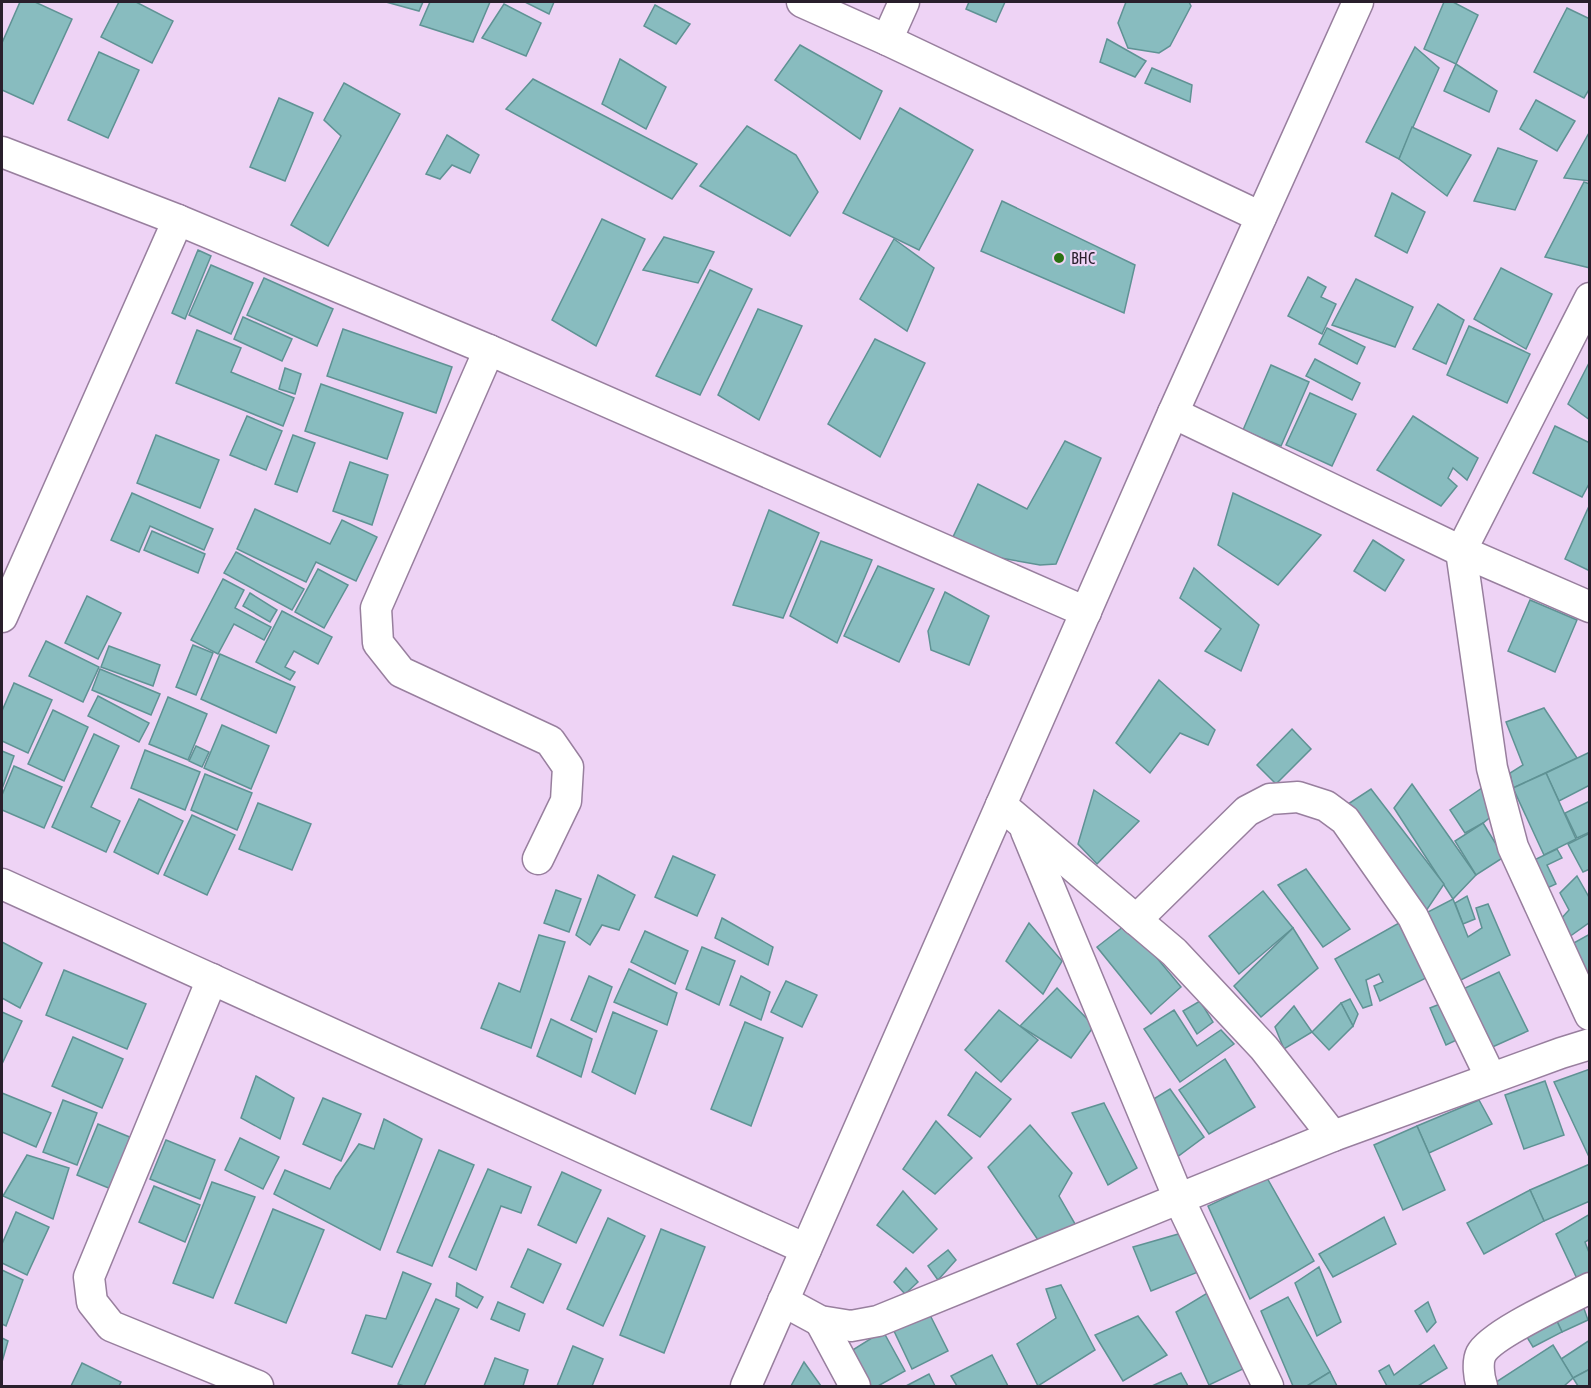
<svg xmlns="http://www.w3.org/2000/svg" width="1591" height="1388" viewBox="0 0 1591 1388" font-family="'Asap Condensed',sans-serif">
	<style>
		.building { fill: #88bcbf; stroke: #5f9294; stroke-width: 1.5 }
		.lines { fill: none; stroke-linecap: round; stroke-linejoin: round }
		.street-casing { stroke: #987f9e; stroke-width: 33 }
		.street { stroke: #fff; stroke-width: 30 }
		.poi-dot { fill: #2b7213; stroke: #eed3f5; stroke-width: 2 }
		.labels { text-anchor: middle; stroke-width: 4.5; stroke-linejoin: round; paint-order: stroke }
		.poi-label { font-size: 16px; fill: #291f2c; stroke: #eed3f5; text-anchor: start }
	</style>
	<rect width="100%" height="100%" fill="#eed3f5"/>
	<g class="building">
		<path d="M20,2h15l37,17 -39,85 -31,-14v-47z"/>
		<path d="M119,2h17l37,19 -21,42 -51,-26z"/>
		<path d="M386,2h37l-4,9z"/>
		<path d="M430,2h60l-17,40 -53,-17z"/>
		<path d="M525,2h29l-5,12z"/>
		<path d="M969,2h36l-9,20 -30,-13z"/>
		<path d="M1126,2h63l2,4 -21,40 -11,7 -31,-5 -10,-25z"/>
		<path d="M1444,2h9l25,13 -22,49 -32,-15z"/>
		<path d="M504,4l37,19 -15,33 -44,-18z"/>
		<path d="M655,5l35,19 -14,20 -32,-18z"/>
		<path d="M1567,8l23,11v69l-6,10 -50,-26z"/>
		<path d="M1107,39l39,22 -11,16 -35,-15z"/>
		<path d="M800,45l82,46 -22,48 -85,-59z"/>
		<path d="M1415,47l24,21 -40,91 -33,-17z"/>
		<path d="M99,52l40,18 -31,68 -40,-18z"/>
		<path d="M620,59l46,28 -20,42 -44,-25z"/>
		<path d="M1456,64l41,27 -8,21 -45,-21z"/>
		<path d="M1152,68l40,17 -2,17 -45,-19z"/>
		<path d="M533,79l164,85 -25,35 -166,-90z"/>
		<path d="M344,83l56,31 -72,132 -37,-21 50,-89 -17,-16z"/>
		<path d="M279,98l34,15 -28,68 -35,-14z"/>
		<path d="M1536,100l39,21 -18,30 -37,-22z"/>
		<path d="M900,108l73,42 -54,100 -76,-37z"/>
		<path d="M747,126l49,29 22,37 -28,44 -90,-50z"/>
		<path d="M1412,127l59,28 -24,41 -48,-37z"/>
		<path d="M1590,131v50l-26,-3z"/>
		<path d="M447,135l32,20 -9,18 -18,-8 -12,14 -14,-5z"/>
		<path d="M1498,148l39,13 -22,49 -41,-9z"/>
		<path d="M1584,182l6,2v84l-45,-11z"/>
		<path d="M1392,193l33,19 -18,41 -32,-17z"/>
		<path d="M1002,201l133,64 -11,48 -143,-62z"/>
		<path d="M602,219l43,20 -49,107 -44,-26z"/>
		<path d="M664,237l50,15 -16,31 -55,-13z"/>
		<path d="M894,239l40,29 -27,63 -47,-32z"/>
		<path d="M198,250l13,6 -26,63 -13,-6z"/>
		<path d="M211,265l42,18 -22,51 -42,-19z"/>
		<path d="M1501,268l51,26 -26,55 -52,-30z"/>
		<path d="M710,270l42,19 -52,106 -44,-19z"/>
		<path d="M1308,277l18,10 -5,10 15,7 -14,30 -34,-18z"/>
		<path d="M264,278l69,31 -16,37 -70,-31z"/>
		<path d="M1356,279l57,28 -18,40 -63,-22z"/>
		<path d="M1438,304l26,16 -18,44 -33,-15z"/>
		<path d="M758,309l44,17 -43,94 -41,-25z"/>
		<path d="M243,317l49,22 -10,22 -48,-22z"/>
		<path d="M1469,326l61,28 -23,49 -60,-28z"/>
		<path d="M1327,328l38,19 -8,17 -38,-20z"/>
		<path d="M343,329l109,38 -16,46 -109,-37z"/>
		<path d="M197,330l44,18 -10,24 63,26 -11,28 -107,-43z"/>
		<path d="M875,339l50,24 -45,94 -52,-33z"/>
		<path d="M1315,359l45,24 -8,17 -46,-24z"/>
		<path d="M1590,361v59l-22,-16z"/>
		<path d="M1271,365l38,17 -28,64 -38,-16z"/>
		<path d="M285,368l16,6 -6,20 -16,-5z"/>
		<path d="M321,384l82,29 -16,46 -82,-28z"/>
		<path d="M1310,393l46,21 -24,52 -46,-21z"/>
		<path d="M247,416l35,15 -16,39 -36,-15z"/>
		<path d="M1413,416l65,42 -11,22 -14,-12 -5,10 9,8 -16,20 -64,-36z"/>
		<path d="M1555,426l35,17v39l-8,15 -49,-24z"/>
		<path d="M156,435l63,25 -19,48 -63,-25z"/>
		<path d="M293,435l22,8 -18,49 -22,-8z"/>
		<path d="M1065,441l36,17 -45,106 -16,1 -45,-8 -42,-20 25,-53 49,25z"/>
		<path d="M350,462l38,13 -16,50 -39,-14z"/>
		<path d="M132,493l81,36 -9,21 -54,-24 -11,26 -28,-12z"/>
		<path d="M1233,493l88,42 -43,50 -60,-40z"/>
		<path d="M1590,504v67l-25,-12z"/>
		<path d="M255,509l75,35 12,-24 35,17 -21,44 -40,-19 -10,20 -69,-33z"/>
		<path d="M769,510l50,23 -36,85 -50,-13z"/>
		<path d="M152,531l53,23 -7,19 -54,-23z"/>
		<path d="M1373,540l31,20 -19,31 -31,-20z"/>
		<path d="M821,541l51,19 -35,83 -47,-27z"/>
		<path d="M236,552l68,37 -12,21 -68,-37z"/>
		<path d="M878,566l56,23 -35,73 -55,-26z"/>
		<path d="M1194,568l65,57 -18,46 -36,-20 16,-22 -41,-31z"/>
		<path d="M318,569l30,16 -24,43 -29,-16z"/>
		<path d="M223,579l21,11 -9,18 36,19 -7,13 -30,-16 -16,30 -27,-14z"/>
		<path d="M945,592l44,24 -20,49 -38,-15 -3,-19z"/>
		<path d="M250,593l27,17 -7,12 -27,-16z"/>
		<path d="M87,596l34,17 -23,46 -33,-16z"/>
		<path d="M1530,600l47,20 -22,52 -47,-21z"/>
		<path d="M282,611l50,26 -14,27 -24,-13 -9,16 10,5 -5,8 -34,-18z"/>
		<path d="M46,641l53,26 -16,35 -54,-26z"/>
		<path d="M193,645l20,8 -17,42 -20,-8z"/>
		<path d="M109,646l51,19 -7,21 -52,-19z"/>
		<path d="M220,654l75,33 -19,46 -75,-34z"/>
		<path d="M100,669l60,25 -9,21 -59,-25z"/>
		<path d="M1159,680l56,50 -7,15 -28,-12 -30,40 -34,-30z"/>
		<path d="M14,683l38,17 -24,53 -26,-12v-30z"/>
		<path d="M98,696l51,27 -10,19 -51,-26z"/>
		<path d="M168,697l39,17 -19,46 -39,-16z"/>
		<path d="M1544,708l33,50 -64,30 -3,-15 13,-8 -17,-43z"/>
		<path d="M53,710l35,17 -24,54 -36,-17z"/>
		<path d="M222,725l47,21 -18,43 -47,-21z"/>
		<path d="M1292,729l19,20 -35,35 -19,-19z"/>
		<path d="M94,734l25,12 -28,61 29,14 -14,31 -54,-25z"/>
		<path d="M196,746l13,6 -7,15 -13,-6z"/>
		<path d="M145,750l55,22 -15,38 -54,-22z"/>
		<path d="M2,751l12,5 -12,33z"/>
		<path d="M1590,752v33l-31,16 -13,-28z"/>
		<path d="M14,766l48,21 -18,41 -42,-18v-15z"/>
		<path d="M1546,773l30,66 -32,16 -31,-67z"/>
		<path d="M205,774l47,19 -15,37 -46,-20z"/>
		<path d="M1412,784l64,91 -23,24 -59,-91z"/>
		<path d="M1482,788l16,23 -15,12 -18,10 -15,-23z"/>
		<path d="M1371,789l73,95 -20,30 -79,-108z"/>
		<path d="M1094,790l45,31 -42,43 -19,-20z"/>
		<path d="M139,799l44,22 -25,53 -44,-22z"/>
		<path d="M1590,801v31l-13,6 -12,-25z"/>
		<path d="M258,803l53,21 -19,46 -53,-21z"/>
		<path d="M192,815l43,20 -28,60 -43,-20z"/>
		<path d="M1483,823l21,34 -28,18 -21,-34z"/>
		<path d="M1590,833v36l-7,3 -15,-28z"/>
		<path d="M1557,849l5,9 -15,7 9,19 -11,5 -13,-28z"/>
		<path d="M673,856l42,19 -18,41 -42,-19z"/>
		<path d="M1306,869l44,60 -27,18 -45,-62z"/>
		<path d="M598,875l37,20 -16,35 -17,-5 -12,20 -14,-10z"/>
		<path d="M1577,876l13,23v23l-21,15 -10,-16 10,-11 -9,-17z"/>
		<path d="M556,890l25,9 -12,33 -25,-9z"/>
		<path d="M1263,891l30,37 -54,46 -30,-38z"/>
		<path d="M1467,896l8,23 -12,5 -8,-21z"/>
		<path d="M1453,899l15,38 14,-9 -6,-20 12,-4 22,51 -53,27 -33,-68z"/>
		<path d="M722,918l51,29 -5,18 -53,-27z"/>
		<path d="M1029,923l33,38 -19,33 -37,-33z"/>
		<path d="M1128,923l53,64 -30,27 -54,-67z"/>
		<path d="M1399,923l27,55 -46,23 -6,-15 9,-4 -4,-8 -13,6 6,25 -9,3 -28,-49z"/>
		<path d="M1293,928l25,40 -57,49 -27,-31z"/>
		<path d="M645,931l43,20 -13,33 -44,-22z"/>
		<path d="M1590,934v48l-20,-37z"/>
		<path d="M539,935l26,7 -34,106 -50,-20 18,-45 21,9z"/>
		<path d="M2,942l40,21 -22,45 -18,-10z"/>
		<path d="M702,947l33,14 -16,44 -33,-16z"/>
		<path d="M629,969l48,24 -10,32 -53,-23z"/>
		<path d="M64,970l82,34 -19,45 -81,-34z"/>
		<path d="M1499,972l29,59 -40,18 -25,-60z"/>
		<path d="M589,976l23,11 -16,45 -25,-12z"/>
		<path d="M741,976l29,16 -9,28 -31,-15z"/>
		<path d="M786,981l31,14 -15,32 -31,-15z"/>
		<path d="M1057,988l37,38 -23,32 -51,-32z"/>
		<path d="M1350,999l8,15 -5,12 -12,-23z"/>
		<path d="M1200,1001l13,21 -16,12 -14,-23z"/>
		<path d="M1445,1002l16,36 -15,7 -16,-37z"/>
		<path d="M1341,1003l12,23 -24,24 -17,-18z"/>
		<path d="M1294,1006l18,26 -28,17 -9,-22z"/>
		<path d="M999,1010l39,30 -37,42 -36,-32z"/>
		<path d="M1174,1010l23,36 24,-16 13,14 -54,38 -36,-53z"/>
		<path d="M2,1012l20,9 -20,43z"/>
		<path d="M613,1012l44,19 -22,63 -43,-22z"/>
		<path d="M551,1019l41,20 -11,38 -44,-21z"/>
		<path d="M745,1022l38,16 -32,88 -40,-17z"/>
		<path d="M73,1037l50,22 -21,49 -50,-22z"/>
		<path d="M1225,1059l30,48 -46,27 -30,-44z"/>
		<path d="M1590,1069v90l-36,-77z"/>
		<path d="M976,1072l35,27 -31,38 -32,-22z"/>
		<path d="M256,1076l38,22 -14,41 -39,-21z"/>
		<path d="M1545,1081l19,54 -40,14 -19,-54z"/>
		<path d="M1170,1089l34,48 -31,23 -26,-57z"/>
		<path d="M2,1093l49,20 -15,34 -34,-15z"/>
		<path d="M323,1098l38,16 -20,47 -38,-17z"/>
		<path d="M63,1100l34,13 -20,52 -34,-13z"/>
		<path d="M1479,1100l13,24 -63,29 -12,-27z"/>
		<path d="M1104,1103l33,65 -29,17 -36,-72z"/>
		<path d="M384,1119l38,20 -42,111 -106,-56 11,-24 45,19 6,-12 23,-33 15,5z"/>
		<path d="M936,1121l36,37 -37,36 -32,-25z"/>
		<path d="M98,1124l34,14 -21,51 -34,-14z"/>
		<path d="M1030,1125l42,48 -13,23 16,28 -28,29 -59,-86z"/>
		<path d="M1417,1126l28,64 -42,20 -29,-65z"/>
		<path d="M240,1138l39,19 -16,32 -38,-19z"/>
		<path d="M166,1140l49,20 -15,39 -50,-20z"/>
		<path d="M439,1150l35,15 -42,101 -35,-14z"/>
		<path d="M27,1155l42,13 -16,51 -50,-23z"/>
		<path d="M1590,1164v37l-46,20 -14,-31z"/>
		<path d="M488,1169l43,18 -10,26 -20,-7 -25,64 -27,-13z"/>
		<path d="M562,1172l39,18 -25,53 -38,-18z"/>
		<path d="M1267,1178l47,83 -64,38 -42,-93z"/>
		<path d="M212,1182l43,15 -42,101 -40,-15z"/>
		<path d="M154,1186l46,19 -15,37 -46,-20z"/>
		<path d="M1530,1190l14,31 -60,33 -17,-31z"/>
		<path d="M903,1191l34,38 -24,24 -36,-28z"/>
		<path d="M273,1209l51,21 -38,93 -51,-20z"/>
		<path d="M16,1212l33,15 -22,48 -25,-12v-19z"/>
		<path d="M1590,1214v25l-5,3 5,13v26l-10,4 -24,-51z"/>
		<path d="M1384,1217l12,27 -63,33 -14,-23z"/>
		<path d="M608,1218l37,18 -42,90 -36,-17z"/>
		<path d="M661,1229l44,18 -41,106 -44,-18z"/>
		<path d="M1182,1233l21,37 -52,21 -18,-44z"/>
		<path d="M528,1249l33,15 -18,39 -32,-16z"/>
		<path d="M948,1250l8,10 -18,20 -10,-14z"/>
		<path d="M1319,1267l22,55 -24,14 -22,-53z"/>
		<path d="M906,1268l12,14 -13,12 -11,-12z"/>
		<path d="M2,1270l21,10 -17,46 -4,-2z"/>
		<path d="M403,1272l28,12 -39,83 -40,-14 14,-38 20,4z"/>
		<path d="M457,1283l26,14 -6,11 -21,-12z"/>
		<path d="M1061,1285l34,65 -57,36 -21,-42 39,-26 -10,-29z"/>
		<path d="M1209,1292l36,76 -36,17 -33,-73z"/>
		<path d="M1288,1297l42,75 -23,14h-14l-32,-75z"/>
		<path d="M436,1299l23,10 -35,77h-20l-6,-2z"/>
		<path d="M498,1302l27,12 -6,17 -28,-12z"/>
		<path d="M1428,1302l8,20 -9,10 -12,-21z"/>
		<path d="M1582,1303l6,17 -26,12 -7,-15z"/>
		<path d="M928,1311l20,40 -36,18 -18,-38z"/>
		<path d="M1138,1316l29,39 -44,26 -28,-46z"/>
		<path d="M1555,1317l7,15 -29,15 -8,-13z"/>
		<path d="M883,1331l22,40 -27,15h-9l-18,-35z"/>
		<path d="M2,1338l6,3 -6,21z"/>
		<path d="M1590,1340v29l-17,9 -12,-19z"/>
		<path d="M1434,1345l13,23 -29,18h-31l-8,-15 10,-6 5,10z"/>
		<path d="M1553,1345l20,33 -9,8h-74z"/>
		<path d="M573,1346l30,13 -11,27h-35z"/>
		<path d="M992,1355l16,31h-51l-6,-10z"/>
		<path d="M495,1358l33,12 -5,16h-39z"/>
		<path d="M804,1362l17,24h-30z"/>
		<path d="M82,1363l39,19 -2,4h-48z"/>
		<path d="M1590,1369v17h-12l-5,-8z"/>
		<path d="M1330,1372l7,14h-30z"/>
		<path d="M1181,1373l7,13h-36z"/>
		<path d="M929,1374l6,12h-29z"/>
	</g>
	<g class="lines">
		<defs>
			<g id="street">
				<path d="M802,2l85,38 374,177"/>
				<path d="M887,40l17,-38"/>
				<path d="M2,152l176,68 311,130 597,262"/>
				<path d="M1590,298l-129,253 31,217 21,79 77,168"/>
				<path d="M489,350l-113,258 2,35 23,29 149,69 18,26 -2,34 -28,58"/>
				<path d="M1173,413l288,138 129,56"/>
				<path d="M2,617l176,-397"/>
				<path d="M1001,805l173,147 90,96 69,88 228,-83 29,-9"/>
				<path d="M1026,831l153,368 89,187"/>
				<path d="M2,884l804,365"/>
				<path d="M1136,920l111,-109 23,-12 28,-2 28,9 19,14 68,97 78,161"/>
				<path d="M212,979l-123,298 3,25 19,24 147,60"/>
				<path d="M783,1301l37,20 31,5 27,-5 455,-185"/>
				<path d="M820,1321l35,65"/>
				<path d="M746,1386l427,-973 185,-411"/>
				<path d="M1482,1386c-3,-8 -5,-24 -1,-32 10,-20 86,-54 109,-66"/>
			</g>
		</defs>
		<use href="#street" class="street-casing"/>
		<use href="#street" class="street"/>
	</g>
	<circle class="poi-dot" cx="1059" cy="258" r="6"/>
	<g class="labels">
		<g class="poi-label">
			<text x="1071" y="264">BHC</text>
		</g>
	</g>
	<rect width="1591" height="1388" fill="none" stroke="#291f2c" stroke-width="6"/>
</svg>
